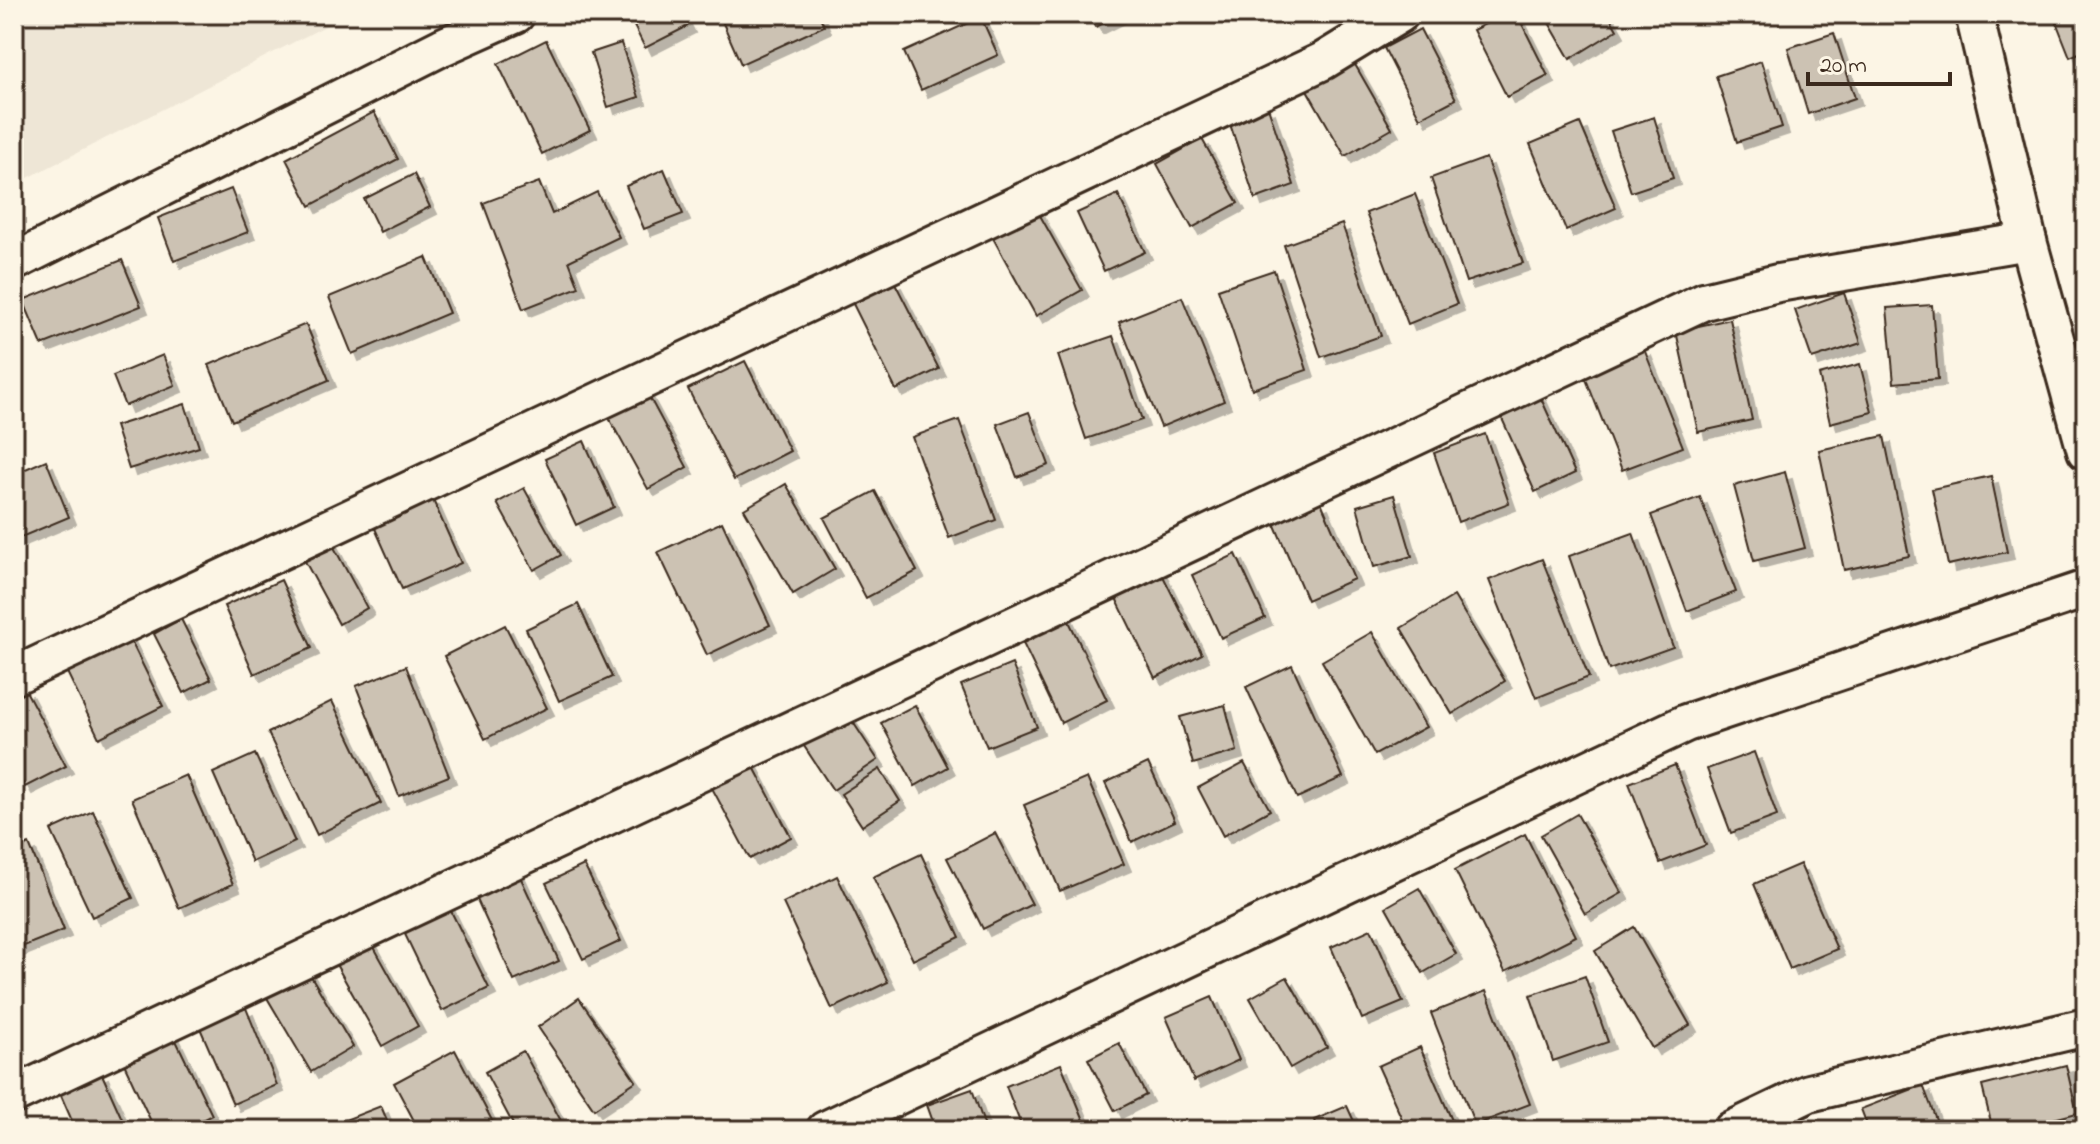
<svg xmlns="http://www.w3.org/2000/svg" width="2100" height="1144" viewBox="0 0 2100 1144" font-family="'Indie Flower',sans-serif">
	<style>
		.built { fill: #eee6d6 }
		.building { fill: #ccc2b3; stroke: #3b2a1e; stroke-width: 2; filter: url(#shadow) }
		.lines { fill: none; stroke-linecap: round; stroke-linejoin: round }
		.minor-casing { stroke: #3b2a1e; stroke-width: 42 }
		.minor { stroke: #fcf5e5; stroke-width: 36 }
	</style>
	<defs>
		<filter id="shadow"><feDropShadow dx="7" dy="7" stdDeviation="0" flood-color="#0004"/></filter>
	</defs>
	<rect width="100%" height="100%" fill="#fcf5e5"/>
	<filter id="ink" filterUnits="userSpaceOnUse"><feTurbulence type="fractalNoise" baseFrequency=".0125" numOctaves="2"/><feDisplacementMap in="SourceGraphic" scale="16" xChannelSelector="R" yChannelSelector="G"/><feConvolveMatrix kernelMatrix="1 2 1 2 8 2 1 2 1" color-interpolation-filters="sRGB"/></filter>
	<g filter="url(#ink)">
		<path class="built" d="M14,14h335l-335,171z"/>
		<g class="building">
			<path d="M628,14h54l6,12 -43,22z"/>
			<path d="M737,14h82l5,12 -83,38 -19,-43z"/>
			<path d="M1089,14h33l-26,13z"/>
			<path d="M1505,14h12l31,62 -41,21 -34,-67z"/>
			<path d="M1544,14h64l9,16 -47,29z"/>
			<path d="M2053,14h33v36l-16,7z"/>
			<path d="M981,17l17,38 -77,35 -17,-38z"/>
			<path d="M1420,29l36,70 -36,19 -36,-70z"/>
			<path d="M1834,33l21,65 -47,16 -20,-66z"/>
			<path d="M546,40l44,90 -48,24 -44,-90z"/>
			<path d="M621,43l18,54 -31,10 -17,-54z"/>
			<path d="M1353,61l39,68 -47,27 -39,-68z"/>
			<path d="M1761,61l21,66 -45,15 -21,-66z"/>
			<path d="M1268,107l26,78 -39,14 -26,-78z"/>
			<path d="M374,112l24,47 -88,47 -24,-47z"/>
			<path d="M1654,117l19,61 -42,14 -20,-61z"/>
			<path d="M1580,123l36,85 -50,22 -36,-86z"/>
			<path d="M1202,139l36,64 -46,25 -35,-64z"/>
			<path d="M1486,158l37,105 -57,19 -35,-104z"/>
			<path d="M664,169l19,45 -39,15 -18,-43z"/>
			<path d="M414,174l16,33 -50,25 -16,-33z"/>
			<path d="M539,182l13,32 45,-22 22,45 -50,24 10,26 -56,22 -40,-106z"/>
			<path d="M231,189l17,43 -74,29 -16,-43z"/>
			<path d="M1118,194l27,58 -41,19 -27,-58z"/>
			<path d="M1415,194l42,110 -49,20 -42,-111z"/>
			<path d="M1033,203l49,87 -46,26 -48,-87z"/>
			<path d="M1342,224l39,112 -60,21 -37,-112z"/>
			<path d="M426,257l23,56 -97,41 -23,-57z"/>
			<path d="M122,260l19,46 -99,39 -19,-45z"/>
			<path d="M1274,270l33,100 -55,19 -34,-100z"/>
			<path d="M894,281l45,88 -43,21 -44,-88z"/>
			<path d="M1844,293l17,50 -49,16 -17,-49z"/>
			<path d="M1182,297l42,104 -63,26 -42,-105z"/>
			<path d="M1932,305l6,74 -44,4 -7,-75z"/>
			<path d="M1730,319l22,101 -54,12 -22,-101z"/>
			<path d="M306,324l23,56 -97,41 -23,-56z"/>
			<path d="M1113,336l29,84 -56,19 -28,-84z"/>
			<path d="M1644,349l39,98 -61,23 -38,-96z"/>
			<path d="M163,355l12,30 -50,21 -12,-30z"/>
			<path d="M745,361l45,90 -56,29 -46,-91z"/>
			<path d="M1860,364l12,48 -42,11 -11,-48z"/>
			<path d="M645,389l42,78 -39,22 -43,-78z"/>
			<path d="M1539,394l36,79 -40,19 -36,-80z"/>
			<path d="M185,404l14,43 -70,22 -14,-43z"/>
			<path d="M1029,412l20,53 -32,12 -20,-53z"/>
			<path d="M959,420l37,100 -47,18 -37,-101z"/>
			<path d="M1485,434l24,69 -51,19 -24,-69z"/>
			<path d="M1884,436l25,120 -65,14 -25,-120z"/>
			<path d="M584,441l30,66 -38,18 -31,-66z"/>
			<path d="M46,460l23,57 -55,23v-66z"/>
			<path d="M1785,472l20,76 -51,13 -20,-75z"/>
			<path d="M1991,476l16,76 -59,13 -16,-76z"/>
			<path d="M786,484l49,85 -42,25 -49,-85z"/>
			<path d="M524,488l37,67 -27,15 -37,-67z"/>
			<path d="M875,491l42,80 -51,27 -42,-80z"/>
			<path d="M1394,495l18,61 -38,11 -17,-61z"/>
			<path d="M1700,497l36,95 -49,19 -36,-96z"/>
			<path d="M432,498l29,65 -59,26 -29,-65z"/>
			<path d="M1321,502l33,77 -47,21 -33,-77z"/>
			<path d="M722,522l48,103 -63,30 -49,-103z"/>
			<path d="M1633,533l40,114 -64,23 -40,-114z"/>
			<path d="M329,538l38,70 -28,16 -38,-70z"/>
			<path d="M1236,554l29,64 -44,20 -29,-63z"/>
			<path d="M1542,559l47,118 -53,21 -47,-118z"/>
			<path d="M1159,568l43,86 -47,24 -42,-86z"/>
			<path d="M281,580l31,68 -58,26 -30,-68z"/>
			<path d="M1454,596l51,85 -53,33 -51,-86z"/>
			<path d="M578,604l34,73 -53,24 -33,-72z"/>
			<path d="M1065,613l42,87 -46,23 -42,-88z"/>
			<path d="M181,619l30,60 -27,14 -30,-59z"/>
			<path d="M505,625l42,83 -62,31 -41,-83z"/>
			<path d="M126,631l37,75 -64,32 -37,-76z"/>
			<path d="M1372,632l54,95 -51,28 -53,-94z"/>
			<path d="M1012,664l25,63 -50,20 -26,-62z"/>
			<path d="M1292,665l51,112 -46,21 -51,-111z"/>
			<path d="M406,666l43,110 -50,20 -43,-110z"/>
			<path d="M25,689l41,77 -41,21 -11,-20v-72z"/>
			<path d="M332,701l49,102 -64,32 -49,-102z"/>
			<path d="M915,705l33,62 -33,19 -34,-63z"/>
			<path d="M1225,705l12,46 -44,13 -13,-47z"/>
			<path d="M845,710l33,50 -45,30 -33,-50z"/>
			<path d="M746,752l45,85 -41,22 -45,-84z"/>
			<path d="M1754,752l23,64 -46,17 -24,-64z"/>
			<path d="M255,754l40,88 -43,20 -39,-89z"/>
			<path d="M1148,763l27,58 -43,21 -27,-59z"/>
			<path d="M1244,763l26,47 -47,26 -25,-48z"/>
			<path d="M1675,765l31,80 -46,18 -31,-80z"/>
			<path d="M880,769l20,32 -38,25 -21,-32z"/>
			<path d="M186,775l47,109 -54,24 -47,-109z"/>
			<path d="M1087,778l37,86 -64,27 -36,-86z"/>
			<path d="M93,811l40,87 -41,19 -41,-87z"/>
			<path d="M1577,814l45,79 -37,21 -44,-79z"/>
			<path d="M995,833l37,71 -49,25 -36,-71z"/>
			<path d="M1525,834l51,102 -71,36 -50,-102z"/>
			<path d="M29,844l35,86 -50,20v-99z"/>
			<path d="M921,854l39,83 -47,23 -40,-83z"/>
			<path d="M1800,864l37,85 -47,20 -36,-85z"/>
			<path d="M584,865l37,76 -38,18 -37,-76z"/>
			<path d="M518,872l41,89 -45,20 -40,-88z"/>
			<path d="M837,876l51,106 -56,27 -49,-106z"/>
			<path d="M1419,888l37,66 -33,19 -37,-66z"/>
			<path d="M446,901l43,87 -47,23 -42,-87z"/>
			<path d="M1634,927l56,98 -38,23 -57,-97z"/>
			<path d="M1371,929l32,73 -41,17 -31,-72z"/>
			<path d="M365,931l53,95 -36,20 -53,-94z"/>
			<path d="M308,971l45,76 -42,25 -45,-76z"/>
			<path d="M1585,976l23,66 -55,19 -23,-66z"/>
			<path d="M1287,977l40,70 -37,21 -40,-70z"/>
			<path d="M1486,991l44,113 -55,21 -44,-112z"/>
			<path d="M1212,997l27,63 -45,21 -28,-64z"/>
			<path d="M579,998l57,83 -42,28 -56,-82z"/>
			<path d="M246,1008l31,77 -44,19 -33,-76z"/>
			<path d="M171,1030l41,85 -30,15h-27l-35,-75z"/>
			<path d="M1119,1043l27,52 -31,16 -27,-52z"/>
			<path d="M1420,1047l34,78 -12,5h-35l-29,-64z"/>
			<path d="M455,1050l42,80h-78l-25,-47z"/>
			<path d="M523,1051l43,79h-50l-31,-58z"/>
			<path d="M1061,1064l27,66h-65l-17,-44z"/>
			<path d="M2066,1065l11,48 -67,17h-17l-11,-44z"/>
			<path d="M101,1072l26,58h-51l-17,-39z"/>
			<path d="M1923,1085l17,45h-71l-8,-21z"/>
			<path d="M972,1089l14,41h-50l-9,-25z"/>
			<path d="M381,1106l10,24h-42l-4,-10z"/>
			<path d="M1347,1106l11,24h-40l-4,-10z"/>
			<path d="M892,1111l9,19h-48z"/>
		</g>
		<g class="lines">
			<defs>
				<g id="minor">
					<path d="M1974,14l54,227 58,210"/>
					<path d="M14,262l428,-215 74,-33"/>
					<path d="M14,676l1309,-615 77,-47"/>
					<path d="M14,1095l1690,-794 74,-18 250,-42"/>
					<path d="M825,1130l861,-407 400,-134"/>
					<path d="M1732,1130l77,-37 277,-66"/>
				</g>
			</defs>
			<use href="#minor" class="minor-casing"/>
			<use href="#minor" class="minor"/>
		</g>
	</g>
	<rect width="2100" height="1144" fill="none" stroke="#fcf5e5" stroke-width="48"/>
	<rect x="24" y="24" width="2052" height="1096" fill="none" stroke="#3b2a1e" stroke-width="3" filter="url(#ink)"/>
	<path d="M1808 72v12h142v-12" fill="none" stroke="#3b2a1e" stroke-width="4"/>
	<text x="1820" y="72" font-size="24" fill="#3b2a1e" stroke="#fcf5e5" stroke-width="6" paint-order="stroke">20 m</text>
</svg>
